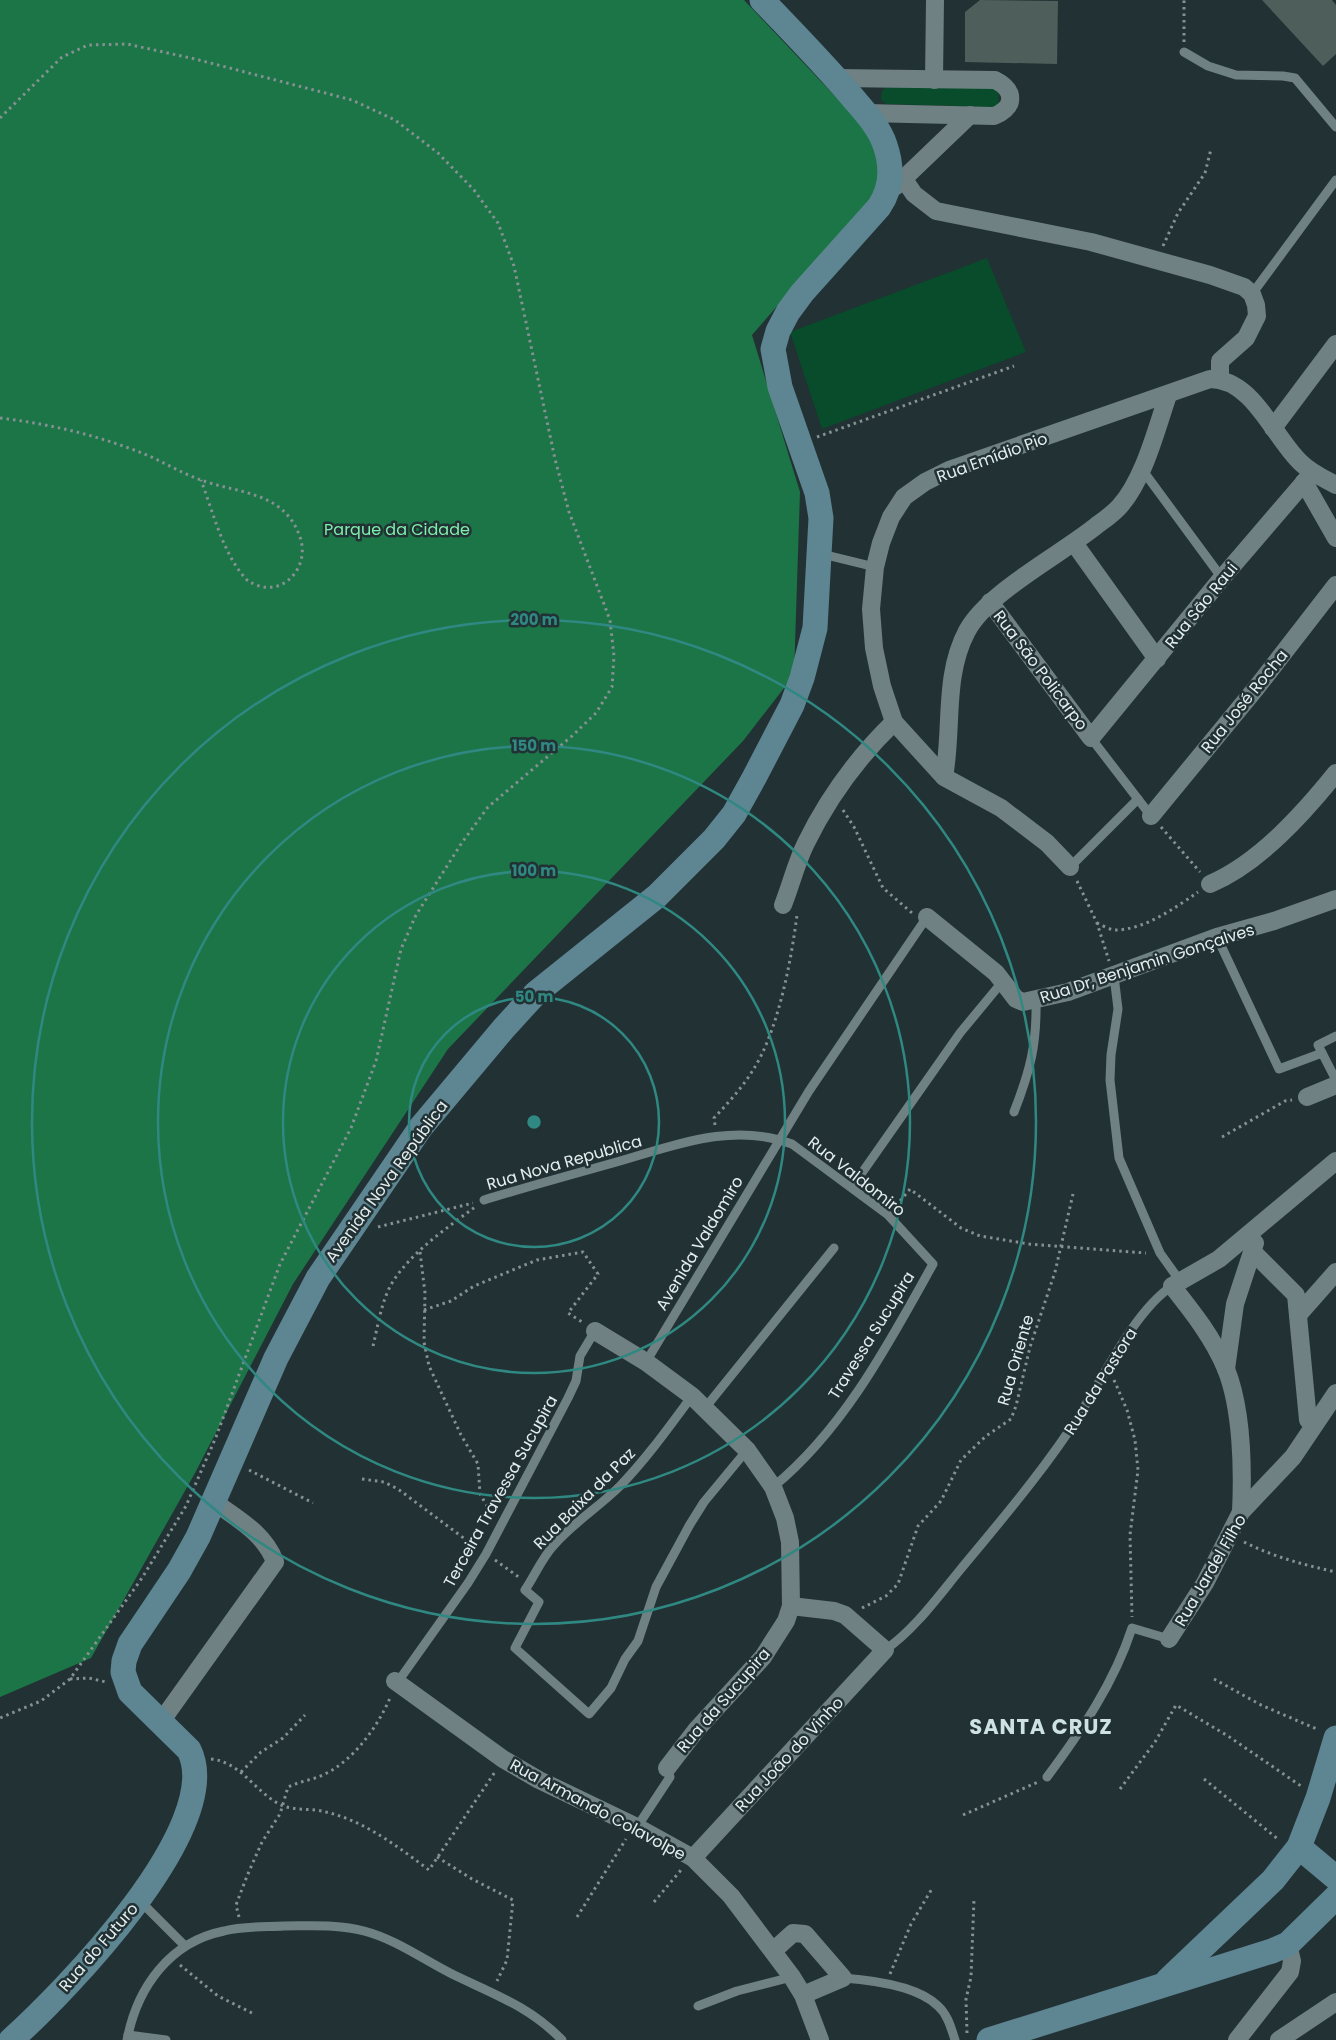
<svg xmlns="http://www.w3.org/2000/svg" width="1336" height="2040" viewBox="0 0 1336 2040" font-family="Poppins,sans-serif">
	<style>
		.green { fill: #084c2b }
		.forest { fill: #1c7547 }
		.building { fill: #4e5e5b }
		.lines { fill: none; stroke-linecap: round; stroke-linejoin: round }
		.path { stroke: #859193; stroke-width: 3; stroke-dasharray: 2.5 4; stroke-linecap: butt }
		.lane { stroke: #6f8183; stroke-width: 9 }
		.street { stroke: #6f8183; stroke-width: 18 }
		.secondary { stroke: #5d8592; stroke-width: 25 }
		.ring { fill: none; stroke: #2f8881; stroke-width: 2.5 }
		.labels { text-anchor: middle; stroke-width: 5; stroke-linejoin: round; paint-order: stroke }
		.street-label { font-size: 16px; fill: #e4eeef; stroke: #223134 }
		.park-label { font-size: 16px; fill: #7fefac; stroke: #223134 }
		.district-label { font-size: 21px; font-weight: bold; letter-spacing: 1px; fill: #cee2e5; stroke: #223134 }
		.centre { fill: #2f8881; stroke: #223134; stroke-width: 2.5 }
		.ring-label { font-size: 15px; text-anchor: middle; font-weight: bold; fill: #2f8881; stroke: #223134; stroke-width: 5; stroke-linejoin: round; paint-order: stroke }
	</style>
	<rect width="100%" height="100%" fill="#223134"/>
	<g class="green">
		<path d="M887,86l104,1 7,3 1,13 -4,4 -109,-3 -5,-5 1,-8z"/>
		<path d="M987,258l39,94 -204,77 -32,-97z"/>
	</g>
	<path class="forest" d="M0,0h744l156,165 -148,170 48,157 -6,183 -51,66 -295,308 -155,235 -98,189 -104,185 -91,39z"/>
	<g class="building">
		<path d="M980,0l78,1 -1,63 -92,-2v-50z"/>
		<path d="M1262,0h70l4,5v49l-13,12z"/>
	</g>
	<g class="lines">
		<g class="path">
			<path d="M1184,42v-42"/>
			<path d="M0,118l62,-61 26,-12 39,-1 68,15 157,41 43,20 43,33 36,37 24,33 16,43 41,193 14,53 41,108 4,36 -2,31 -16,26 -24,23 -84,71 -27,37 -45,71 -15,34 -25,112 -25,67 -71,136 -64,173 -30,69 -44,72 -72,101 -29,22 -41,17"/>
			<path d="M1163,246l15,-33 27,-40 6,-24"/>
			<path d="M0,418c50,6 96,17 142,35 20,8 39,20 59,27 38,14 83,11 99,57 10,28 -14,59 -44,48 -4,-2 -7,-3 -10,-6 -23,-25 -33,-67 -45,-99"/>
			<path d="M817,437l197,-71"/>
			<path d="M843,810l11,17 29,61 29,25"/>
			<path d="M1161,827l39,45"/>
			<path d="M1077,881l20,42 12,38"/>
			<path d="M1097,923c5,2 13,7 18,7 29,0 60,-22 83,-38"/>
			<path d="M715,1125l-1,-7c14,-15 28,-30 39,-48 25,-39 38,-108 44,-155"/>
			<path d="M1222,1137l63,-36 7,-1"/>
			<path d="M896,1206l14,-17 51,39 19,8 49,8 117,9"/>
			<path d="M378,1227l95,-24"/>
			<path d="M420,1252l5,41 -1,49 5,24 32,69 17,29 2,30 13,22"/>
			<path d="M424,1310l27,-9 23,-15 63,-26 46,-8 15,22 -30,39 14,9"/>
			<path d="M373,1346c5,-20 8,-44 19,-63 19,-31 55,-55 83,-76"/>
			<path d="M1114,1380l13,30 8,30 3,30 -8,65 2,82"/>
			<path d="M249,1470l64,33"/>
			<path d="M362,1479l22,3 14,7 79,59"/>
			<path d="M1244,1542c30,15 60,23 92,30"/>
			<path d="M495,1560l25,18"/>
			<path d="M862,1608l24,-12 12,-12 20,-58 23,-25 20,-41 25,-24 25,-17 5,-13 14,-59 25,-75 18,-78"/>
			<path d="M70,1679l19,-1 17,4"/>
			<path d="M1214,1679l47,26 58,25"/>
			<path d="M211,1759c30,3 45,34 70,46 13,6 31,3 45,7 39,9 72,35 103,58l66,-98"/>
			<path d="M241,1772l20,-20 22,-14 22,-23"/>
			<path d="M1204,1779l75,61"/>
			<path d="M1120,1789l35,-47 21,-37 52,31 73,50"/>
			<path d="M963,1815l75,-33"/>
			<path d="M437,1857l35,22 41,21 -6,60 -10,21"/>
			<path d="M654,1902l27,-32"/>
			<path d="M239,1917l-3,-12 11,-29 15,-34 18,-28 8,-27c12,-6 25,-7 37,-13 29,-14 53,-48 65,-76"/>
			<path d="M577,1917l49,-78"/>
			<path d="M180,1965l38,31 34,17"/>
			<path d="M890,1974l21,-50 22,-37"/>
			<path d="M967,2033l-1,-34 5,-22 3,-78"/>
		</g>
		<g class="lane">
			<path d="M1184,52l24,14 28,9 47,1 12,2 41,49"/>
			<path d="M1252,294l84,-114"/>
			<path d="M1141,468l81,110"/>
			<path d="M822,554l53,13"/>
			<path d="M1091,738l60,78"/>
			<path d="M1070,867l68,-68"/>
			<path d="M1217,937l62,132 43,-16"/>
			<path d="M1114,976l4,33 -7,46 -1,25 9,78 41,95 20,28"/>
			<path d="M1336,1036l-18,9 18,35"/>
			<path d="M1014,1112c16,-41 23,-67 22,-112"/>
			<path d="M852,1187l108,-154 43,-52"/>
			<path d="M484,1200c42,-13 86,-25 129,-37 58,-16 118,-42 179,-19l96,71 45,49c-44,79 -89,165 -160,223"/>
			<path d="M646,1362l163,-271 118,-174"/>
			<path d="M692,1396c-23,31 -45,62 -72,90 -21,21 -47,37 -66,59 -12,13 -19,30 -29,45l14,12 -24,46 74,66 22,-26 14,-29 13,-18 18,-54 33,-61 15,-24 43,-52"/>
			<path d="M705,1408l129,-160"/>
			<path d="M885,1650c29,-20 52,-52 75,-80 43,-52 86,-102 122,-159 23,-38 54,-101 90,-125"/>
			<path d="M397,1683l71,-100 18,-29 82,-156 8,-17 4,-25 15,-25"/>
			<path d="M1047,1777c35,-47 67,-94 85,-149l37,11"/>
			<path d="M637,1827l33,-50 -3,-9"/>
			<path d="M139,1900l46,46"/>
			<path d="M843,1978c27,2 75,8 95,28 10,9 13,22 17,34"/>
			<path d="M698,2006l39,-15 55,-14"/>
			<path d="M128,2035l38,5"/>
			<path d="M127,2040c10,-52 42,-98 97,-109 19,-5 40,-4 60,-5 26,0 55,-2 80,5 31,8 60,29 88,43 41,20 77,32 110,66"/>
		</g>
		<g class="street">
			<path d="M836,78l159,2c20,10 21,27 -1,36l-128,-3"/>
			<path d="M934,80l1,-80"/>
			<path d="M903,178l11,16 22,17 155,31 119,33 34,12 8,7 4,11 1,11 -11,22 -26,23v18"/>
			<path d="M896,186l74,-71"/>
			<path d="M1273,428l63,-84"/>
			<path d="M1304,482l32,56"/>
			<path d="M1074,543l83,116"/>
			<path d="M990,602l101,136 131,-160 90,-105"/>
			<path d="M944,777c9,-48 -1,-101 23,-146 21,-39 93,-76 129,-105 8,-6 17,-12 24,-20 24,-27 36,-76 48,-111"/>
			<path d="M1151,816l106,-129 79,-102"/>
			<path d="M1070,867l-23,-24 -46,-35 -57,-31 -50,-55 -12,-36 -8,-38 -3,-39 4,-42 6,-24 10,-26 13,-20 21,-15 24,-12 261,-91c43,0 63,57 90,83 11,11 23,16 36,23"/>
			<path d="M1210,884c49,-21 93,-70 126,-111"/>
			<path d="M783,905c8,-20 13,-42 23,-62 23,-47 51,-85 88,-121"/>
			<path d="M927,917l69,56 20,26 7,3 45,-10 149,-55 57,-16 62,-22"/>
			<path d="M1307,1097l29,-12"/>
			<path d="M1252,1251l44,44 12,125"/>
			<path d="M1298,1315l38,-43"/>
			<path d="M595,1331l51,31 46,34 55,54 26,37 12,31 5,24 1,64 -5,15 -23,36 -66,72 -30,39"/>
			<path d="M1226,1369l9,-65 20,-61"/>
			<path d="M1241,1512c2,-42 1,-103 -15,-143 -12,-30 -34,-58 -54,-83l47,-27 117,-98"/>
			<path d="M1169,1639l36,-56 36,-71 52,-55 43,-64"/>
			<path d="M395,1681l108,78 36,21 98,47 56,31 38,38 61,81 11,18 17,45"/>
			<path d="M160,1723l115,-161c-10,-28 -37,-43 -61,-60"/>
			<path d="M693,1858l192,-208 -40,-35 -11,-4 -43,-5"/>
			<path d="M773,1951l20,-18 12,1 38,44 -40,17"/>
			<path d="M1237,2040l53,-68 2,-11 -4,-17"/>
			<path d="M1279,2040l57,-38"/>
		</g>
		<g class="secondary">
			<path d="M1299,1847l37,31"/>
			<path d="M1168,1980l105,-100 26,-33 19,-49 18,-60"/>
			<path d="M11,2040c53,-47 216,-215 178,-290l-59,-58 -7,-20 1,-11 6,-17 49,-73 19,-34 78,-179 42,-80 103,-151 83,-99 32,-35 121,-97 57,-57 20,-25 20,-36 38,-73 10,-27 13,-50 6,-110 -4,-25 -37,-106 -7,-38 5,-18 10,-19 14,-19 77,-86c13,-19 14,-39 6,-62 -6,-18 -20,-33 -32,-47 -29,-34 -60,-66 -91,-98"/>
			<path d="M989,2040l283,-89 16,-7 48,-47"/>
		</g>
	</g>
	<g class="ring">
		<circle cx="534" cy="1122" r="125"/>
		<circle cx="534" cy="1122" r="251"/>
		<circle cx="534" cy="1122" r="376"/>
		<circle cx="534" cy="1122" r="502"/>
	</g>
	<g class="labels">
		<g class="street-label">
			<text transform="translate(992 457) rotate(-20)" y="6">Rua Emídio Pio</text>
			<text transform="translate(1201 605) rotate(-51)" y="6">Rua São Raui</text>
			<text transform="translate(1041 670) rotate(53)" y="6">Rua São Policarpo</text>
			<text transform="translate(1244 701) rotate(-51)" y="6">Rua José Rocha</text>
			<text transform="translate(1147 963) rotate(-18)" y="6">Rua Dr, Benjamin Gonçalves</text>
			<text transform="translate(564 1162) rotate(-16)" y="6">Rua Nova Republica</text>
			<text transform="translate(857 1176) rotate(38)" y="6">Rua Valdomiro</text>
			<text transform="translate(386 1181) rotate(-54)" y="6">Avenida Nova República</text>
			<text transform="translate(699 1243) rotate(-59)" y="6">Avenida Valdomiro</text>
			<text transform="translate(871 1335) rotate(-58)" y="6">Travessa Sucupira</text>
			<text transform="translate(1015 1360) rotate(-74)" y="6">Rua Oriente</text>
			<text transform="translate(1100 1381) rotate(-58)" y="6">Rua da Pastora</text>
			<text transform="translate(500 1491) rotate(-61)" y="6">Terceira Travessa Sucupira</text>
			<text transform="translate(584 1498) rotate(-45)" y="6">Rua Baixa da Paz</text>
			<text transform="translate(1210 1570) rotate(-60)" y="6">Rua Jardel Filho</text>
			<text transform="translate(723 1700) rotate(-49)" y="6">Rua da Sucupira</text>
			<text transform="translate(789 1754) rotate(-47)" y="6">Rua João do Vinho</text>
			<text transform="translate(598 1809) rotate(28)" y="6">Rua Armando Colavolpe</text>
			<text transform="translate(98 1947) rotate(-49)" y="6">Rua do Futuro</text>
		</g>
		<g class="park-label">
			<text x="397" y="535">Parque da Cidade</text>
		</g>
		<g class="district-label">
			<text x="1041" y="1734">SANTA CRUZ</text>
		</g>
	</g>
	<circle cx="534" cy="1122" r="8" class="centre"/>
	<g class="ring-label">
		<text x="534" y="625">200 m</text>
		<text x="534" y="751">150 m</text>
		<text x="534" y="876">100 m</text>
		<text x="534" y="1002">50 m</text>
	</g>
</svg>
